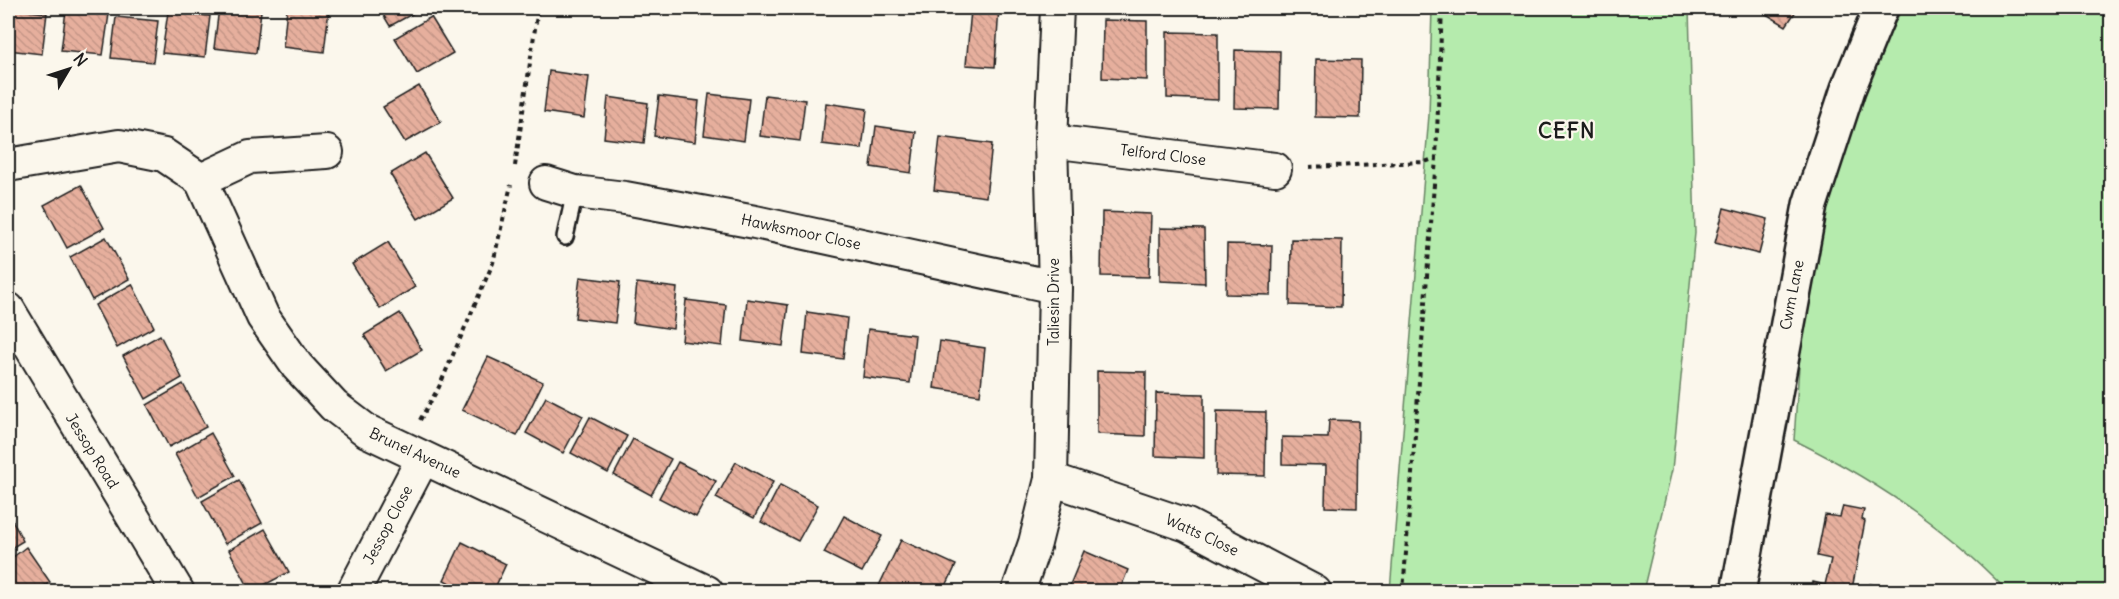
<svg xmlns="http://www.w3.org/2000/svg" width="2119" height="599" viewBox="0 0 2119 599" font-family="Delius,sans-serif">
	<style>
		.green { fill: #b5ebad; stroke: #688464; stroke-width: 1.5 }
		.building { fill: url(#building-back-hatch); stroke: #1c1c1c; stroke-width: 1.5 }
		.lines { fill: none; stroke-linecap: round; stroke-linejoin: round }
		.service-casing { stroke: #1c1c1c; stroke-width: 20 }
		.minor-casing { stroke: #1c1c1c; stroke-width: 36 }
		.tertiary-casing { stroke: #1c1c1c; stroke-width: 38 }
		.path { stroke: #1c1c1c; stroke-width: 4; stroke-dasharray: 4.5 4.5; stroke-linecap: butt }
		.service { stroke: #fbf7ec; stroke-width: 15 }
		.minor { stroke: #fbf7ec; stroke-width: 32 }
		.tertiary { stroke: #fbf7ec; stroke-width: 33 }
		.labels { text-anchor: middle; stroke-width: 4.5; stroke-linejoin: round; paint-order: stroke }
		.street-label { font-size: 15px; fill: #1c1c1c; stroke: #fbf7ec }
		.district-label { font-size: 21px; font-weight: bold; letter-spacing: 1.5px; fill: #1c1c1c; stroke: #fbf7ec }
	</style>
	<defs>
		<pattern id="building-back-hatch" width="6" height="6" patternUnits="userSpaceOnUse" patternTransform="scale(1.5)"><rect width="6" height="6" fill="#e6af9d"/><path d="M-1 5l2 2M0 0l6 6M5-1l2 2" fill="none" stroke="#c59687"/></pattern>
	</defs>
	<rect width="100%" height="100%" fill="#fbf7ec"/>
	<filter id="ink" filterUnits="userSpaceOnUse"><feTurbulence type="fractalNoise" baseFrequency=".0167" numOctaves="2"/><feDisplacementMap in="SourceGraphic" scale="12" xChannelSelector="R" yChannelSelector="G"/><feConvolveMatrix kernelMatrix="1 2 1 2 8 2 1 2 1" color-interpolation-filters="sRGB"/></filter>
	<g filter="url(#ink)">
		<g class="green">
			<path d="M1432,8h257l6,225 -23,237 -29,121h-253l39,-476z"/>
			<path d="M1902,8h209v583h-104c-61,-64 -134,-112 -213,-151l8,-118 20,-109 56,-154z"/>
		</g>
		<g class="building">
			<path d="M219,8l42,3 -5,42 -42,-5z"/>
			<path d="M287,8l42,2 -5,42 -41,-5z"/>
			<path d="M379,8h44l-33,18z"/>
			<path d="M939,8h60l-4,59 -29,-2 5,-55z"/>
			<path d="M1756,8h42l-12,18z"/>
			<path d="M8,9l39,4 -5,41 -34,-4z"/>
			<path d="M66,10l43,4 -6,41 -42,-4z"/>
			<path d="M168,12l42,4 -5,41 -43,-4z"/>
			<path d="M116,17l42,4 -5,41 -42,-4z"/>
			<path d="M431,17l22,36 -36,21 -22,-36z"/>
			<path d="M1103,20l44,1v59l-45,-2z"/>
			<path d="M1167,32l51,1v67l-51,-2z"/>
			<path d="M1235,50l45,1 -1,58 -45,-1z"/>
			<path d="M1316,59l45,1 -1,58 -45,-1z"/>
			<path d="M549,71l40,6 -5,41 -40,-6z"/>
			<path d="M419,86l22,36 -36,20 -22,-35z"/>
			<path d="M709,94l40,5 -5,42 -40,-6z"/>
			<path d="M765,95l40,5 -5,41 -40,-5z"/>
			<path d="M659,96l40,5 -4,41 -41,-6z"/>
			<path d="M608,97l40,6 -4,40 -40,-5z"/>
			<path d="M826,103l41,6 -5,40 -40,-5z"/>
			<path d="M876,126l40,6 -5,41 -40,-6z"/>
			<path d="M940,137l52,7 -6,53 -52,-7z"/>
			<path d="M425,153l28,45 -35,21 -28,-45z"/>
			<path d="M81,185l23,43 -37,20 -23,-43z"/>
			<path d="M1724,208l44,11 -9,35 -44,-11z"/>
			<path d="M1102,212l49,2 -2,63 -48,-1z"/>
			<path d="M1160,228l44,1 1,54 -45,-2z"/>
			<path d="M106,237l23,42 -37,21 -22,-43z"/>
			<path d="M1291,239l51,1 -1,67 -51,-2z"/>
			<path d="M388,242l27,45 -35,22 -28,-45z"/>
			<path d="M1227,244l45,1 -1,50 -45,-1z"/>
			<path d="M580,277l40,5 -5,41 -40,-5z"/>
			<path d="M637,283l40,5 -4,41 -40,-6z"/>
			<path d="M132,284l22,43 -37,21 -22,-43z"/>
			<path d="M747,299l41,6 -5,41 -40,-5z"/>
			<path d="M686,300l40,5 -4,41 -40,-5z"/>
			<path d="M807,312l40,6 -4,41 -40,-5z"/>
			<path d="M400,313l22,37 -36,21 -22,-36z"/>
			<path d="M868,329l47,6 -5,48 -47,-6z"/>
			<path d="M160,335l22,43 -36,21 -23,-43z"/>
			<path d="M940,341l45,7 -5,47 -46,-7z"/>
			<path d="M488,357l55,25 -26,54 -55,-26z"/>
			<path d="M1097,371l49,1 -1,64 -48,-2z"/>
			<path d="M183,384l23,43 -37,20 -22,-42z"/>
			<path d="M1156,393l48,1v64l-49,-2z"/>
			<path d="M546,397l37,19 -20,37 -37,-20z"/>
			<path d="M1217,411l49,1 -1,64 -49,-1z"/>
			<path d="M590,417l37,19 -19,37 -37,-20z"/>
			<path d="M1329,420l29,1 -1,87 -32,-1 1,-42 -44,-1v-27l46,1z"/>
			<path d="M211,433l24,43 -37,21 -23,-43z"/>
			<path d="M633,439l38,20 -20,36 -37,-20z"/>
			<path d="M678,462l38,19 -20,36 -37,-19z"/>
			<path d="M736,462l37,20 -19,36 -38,-20z"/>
			<path d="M239,480l23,43 -37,21 -23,-43z"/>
			<path d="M780,485l38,20 -20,36 -37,-19z"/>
			<path d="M1843,506l21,4 -2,9 3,2 -13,68 15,3h-56l2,-10 12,3 6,-26 -14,-3 8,-41 15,2z"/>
			<path d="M8,512l15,29 -15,9z"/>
			<path d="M844,516l38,20 -20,36 -38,-19z"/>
			<path d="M265,529l24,43 -38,20 -22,-42z"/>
			<path d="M901,540l55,25 -13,27h-67z"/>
			<path d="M462,542l44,22 -13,28h-26l-23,-12z"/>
			<path d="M26,547l24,35 -14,10h-28v-31z"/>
			<path d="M1084,551l44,19 -9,22h-52z"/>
			<path d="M1870,584l38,8h-40z"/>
		</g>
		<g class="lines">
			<defs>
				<path id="service" d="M565,237l10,-45"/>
				<g id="minor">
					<path d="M1051,141l224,28"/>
					<path d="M8,165l111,-19 45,9 37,25 49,-23 77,-5"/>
					<path d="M201,180l62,137 34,49 37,40 33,25 340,161"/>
					<path d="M546,183l29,9 50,6 130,24 300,65"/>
					<path d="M8,309l170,283"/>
					<path d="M1051,479l136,46 128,67"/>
					<path d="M353,592l70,-134"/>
					<path d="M1018,592l17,-49 16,-64 4,-192 -4,-146 6,-133"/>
				</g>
				<path id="tertiary" d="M1738,592l72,-387 38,-116 33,-81"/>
			</defs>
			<use href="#service" class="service-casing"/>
			<use href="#minor" class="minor-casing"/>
			<use href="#tertiary" class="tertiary-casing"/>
			<g class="path">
				<path d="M515,166l23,-158"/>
				<path d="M1309,167l116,-5 11,-4 6,-150"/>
				<path d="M420,420l19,-33 54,-124 18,-78"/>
				<path d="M1403,592l33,-434"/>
			</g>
			<use href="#service" class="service"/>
			<use href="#minor" class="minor"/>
			<use href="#tertiary" class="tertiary"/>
		</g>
	</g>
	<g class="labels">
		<g class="street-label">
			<text transform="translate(1163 155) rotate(7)" y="5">Telford Close</text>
			<text transform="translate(801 232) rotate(12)" y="5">Hawksmoor Close</text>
			<text transform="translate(1792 295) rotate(-79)" y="5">Cwm Lane</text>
			<text transform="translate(1054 302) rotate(-90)" y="5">Taliesin Drive</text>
			<text transform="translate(92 451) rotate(58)" y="5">Jessop Road</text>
			<text transform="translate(415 453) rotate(25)" y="5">Brunel Avenue</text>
			<text transform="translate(388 525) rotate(-62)" y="5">Jessop Close</text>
			<text transform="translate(1202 535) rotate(25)" y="5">Watts Close</text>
		</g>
		<g class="district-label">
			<text x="1567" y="138">CEFN</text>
		</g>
	</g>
	<rect width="2119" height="599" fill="none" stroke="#fbf7ec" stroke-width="30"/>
	<rect x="15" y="15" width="2089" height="569" fill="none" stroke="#1c1c1c" stroke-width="2" filter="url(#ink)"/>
	<g transform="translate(69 69) rotate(51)" stroke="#fbf7ec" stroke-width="4.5" paint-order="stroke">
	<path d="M0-4.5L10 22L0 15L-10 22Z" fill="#1c1c1c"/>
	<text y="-9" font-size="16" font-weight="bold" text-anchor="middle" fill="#1c1c1c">N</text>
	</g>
</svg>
